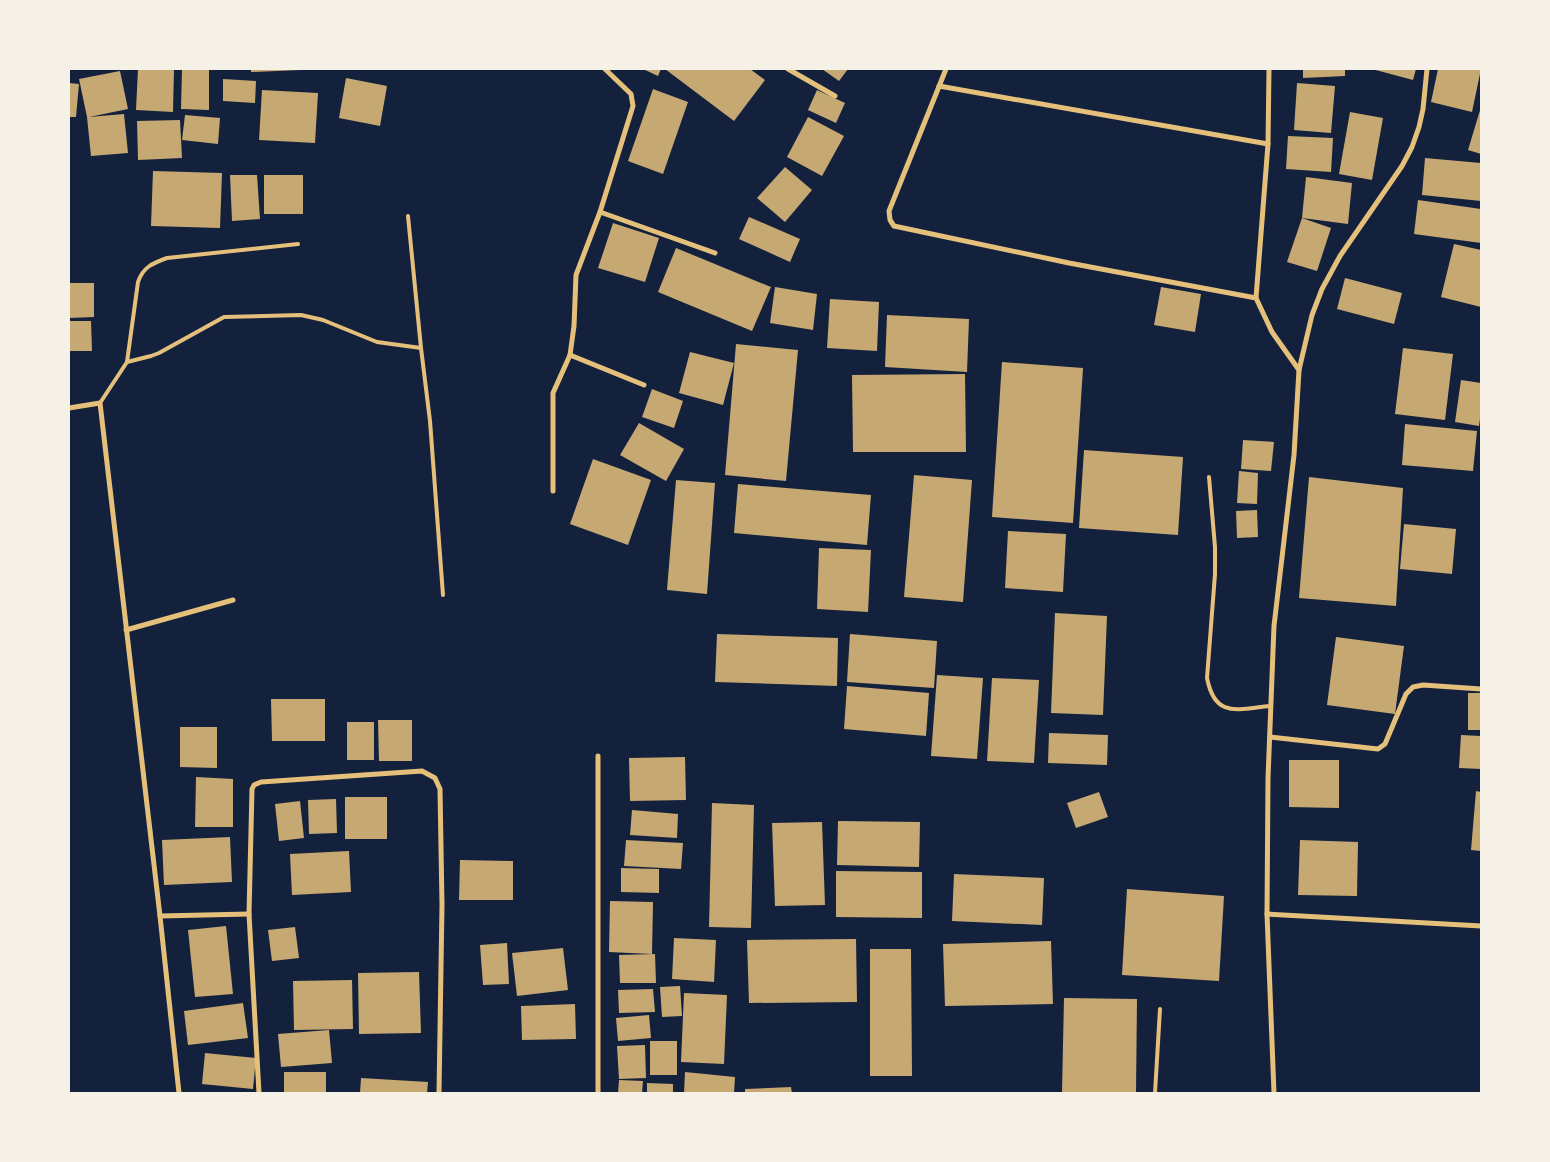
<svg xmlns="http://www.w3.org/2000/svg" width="1550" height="1162" viewBox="0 0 1550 1162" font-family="'DM Sans',sans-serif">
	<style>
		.building { fill: #c6a872 }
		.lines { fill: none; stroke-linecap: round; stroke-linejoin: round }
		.service { stroke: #e5c07b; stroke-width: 4 }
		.minor { stroke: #e5c07b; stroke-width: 5 }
	</style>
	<rect width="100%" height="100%" fill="#14213d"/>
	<g class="building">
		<path d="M138,69h36l-1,43 -37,-2z"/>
		<path d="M182,69h27v41l-28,-1z"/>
		<path d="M251,69h49v1l-49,2z"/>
		<path d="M643,69h18l-3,7z"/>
		<path d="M665,69h85l15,11 -31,41z"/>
		<path d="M822,69h26l-9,12z"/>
		<path d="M1303,69h42v7l-42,2z"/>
		<path d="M1372,69h44l-3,11z"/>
		<path d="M1438,69h43l-9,43 -41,-10z"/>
		<path d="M120,71l8,38 -39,8 35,-3 4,39 -37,3 -4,-39 -8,-38z"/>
		<path d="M346,78l41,8 -7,40 -41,-8z"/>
		<path d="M223,79l33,2 -1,22 -32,-2z"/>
		<path d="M69,83l10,1 -3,33h-7z"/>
		<path d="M1297,83l38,3 -4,47 -37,-3z"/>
		<path d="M653,89l35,13 -25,72 -35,-13z"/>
		<path d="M262,90l56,3 -3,50 -56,-3z"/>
		<path d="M817,90l28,13 -9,20 -28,-13z"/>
		<path d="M1481,107v47l-13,-4z"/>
		<path d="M1350,112l33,6 -11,62 -33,-6z"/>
		<path d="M185,115l35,3 -2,26 -36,-4z"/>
		<path d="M808,117l36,19 -22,40 -35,-19z"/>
		<path d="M180,120l2,38 -44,2 -1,-39z"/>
		<path d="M1288,136l45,2 -2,34 -45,-3z"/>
		<path d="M1425,158l56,5v38l-59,-6z"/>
		<path d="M785,167l27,23 -27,32 -28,-24z"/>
		<path d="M153,171l69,2 -2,55 -69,-2z"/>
		<path d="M230,175h27l3,44 -28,2z"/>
		<rect x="264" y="175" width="39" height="39"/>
		<path d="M1306,177l46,6 -4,41 -46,-6z"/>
		<path d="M1418,200l63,9v34l-67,-9z"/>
		<path d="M749,217l51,22 -10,23 -51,-23z"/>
		<path d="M1302,218l29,10 -14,43 -30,-9z"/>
		<path d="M613,223l46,15 -14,44 -47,-14z"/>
		<path d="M1454,244l27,6v57l-40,-10z"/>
		<path d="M676,248l95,39 -19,44 -94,-39z"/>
		<path d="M1345,278l57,15 -8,31 -57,-15z"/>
		<path d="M69,283h25v34l-25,1z"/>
		<path d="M775,287l42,7 -4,36 -43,-7z"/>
		<path d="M1161,287l40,7 -6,38 -41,-7z"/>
		<path d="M830,299l49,3 -2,49 -50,-3z"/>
		<path d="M887,315l82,4 -2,53 -82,-5z"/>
		<path d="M69,321h22l1,30h-23z"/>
		<path d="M736,344l62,6 -12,131 -61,-6z"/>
		<path d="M1403,348l50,6 -8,66 -50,-6z"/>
		<path d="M690,352l44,11 -11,42 -44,-12z"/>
		<path d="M1002,362l81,6 -10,155 -81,-6z"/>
		<path d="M965,374l1,78h-113l-1,-77z"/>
		<path d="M1461,380l20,3v28l-2,15 -24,-4z"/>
		<path d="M652,389l31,12 -9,27 -32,-11z"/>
		<path d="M639,423l45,26 -18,32 -46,-26z"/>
		<path d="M1405,424l72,7 -4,40 -71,-6z"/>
		<path d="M1243,440l31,2 -3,29 -30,-2z"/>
		<path d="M1084,450l99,7 -5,78 -99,-7z"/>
		<path d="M593,459l58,21 -23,65 -58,-21z"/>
		<path d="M1239,471l19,2 -1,31 -20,-1z"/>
		<path d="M914,475l58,5 -9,122 -59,-5z"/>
		<path d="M1309,477l94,11 -7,118 -97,-8z"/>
		<path d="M676,480l39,3 -8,111 -40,-4z"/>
		<path d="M738,484l133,11 -4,50 -133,-12z"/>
		<path d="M1257,510l1,27 -21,1 -1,-27z"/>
		<path d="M1404,524l52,5 -4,45 -52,-5z"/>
		<path d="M1008,531l58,3 -3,58 -58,-4z"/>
		<path d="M819,548l52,2 -3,62 -51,-3z"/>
		<path d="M1055,613l52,3 -4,99 -52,-2z"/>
		<path d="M717,634l121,4 -1,48 -122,-4z"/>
		<path d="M850,634l87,7 -3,47 -87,-6z"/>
		<path d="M1336,637l68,9 -9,68 -68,-9z"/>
		<path d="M937,675l46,3 -6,81 -46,-3z"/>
		<path d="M992,678l47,2 -5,83 -47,-2z"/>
		<path d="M847,686l82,7 -3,43 -82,-7z"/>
		<rect x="1468" y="693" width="13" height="37"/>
		<path d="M271,699h54v42h-53z"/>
		<path d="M378,720h34v41h-33z"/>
		<rect x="347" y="722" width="27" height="38"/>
		<path d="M180,727h37v41l-37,-1z"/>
		<path d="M1049,733l59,2 -1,30 -59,-2z"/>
		<path d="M1461,735l20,1v33l-22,-1z"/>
		<path d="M685,757l1,43 -56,1 -1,-43z"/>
		<path d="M1289,760h50v48l-50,-1z"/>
		<path d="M196,777l37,2v48h-38z"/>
		<path d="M1476,791l5,1v59l-10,-1z"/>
		<path d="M1099,792l9,25 -32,11 -9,-25z"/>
		<rect x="345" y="797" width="42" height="42"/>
		<path d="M336,799l1,34 -28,1 -1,-34z"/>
		<path d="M300,801l4,37 -25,3 -4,-37z"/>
		<path d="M712,803l42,2 -3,123 -42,-1z"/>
		<path d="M632,810l46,4 -1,24 -47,-3z"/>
		<path d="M838,821l82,1 -1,45 -82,-2z"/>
		<path d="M822,822l3,83 -50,1 -3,-83z"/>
		<path d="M230,837l2,45 -68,3 -2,-45z"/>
		<path d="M626,840l57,3 -2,26 -57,-3z"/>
		<path d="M1300,840l58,2 -1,54 -59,-1z"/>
		<path d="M349,851l2,41 -59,3 -2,-41z"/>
		<path d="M460,860l53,1v39h-54z"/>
		<path d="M621,868l38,1v24l-38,-1z"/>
		<path d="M836,871l86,1v46l-86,-1z"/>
		<path d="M954,874l90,4 -2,47 -90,-4z"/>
		<path d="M1127,889l97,7 -5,85 -97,-6z"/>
		<path d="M610,901l43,1 -1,52 -43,-2z"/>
		<path d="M226,926l7,68 -38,3 -7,-67z"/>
		<path d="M295,927l4,31 -27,3 -4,-31z"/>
		<path d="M674,938l42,2 -2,42 -42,-3z"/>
		<path d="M856,939l1,63 -108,1 -2,-63z"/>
		<path d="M1051,941l2,63 -108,2 -2,-62z"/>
		<path d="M507,943l2,41 -26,1 -3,-40z"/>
		<path d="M563,948l5,42 -51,6 -5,-43z"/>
		<path d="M870,949h41l1,127h-42z"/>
		<path d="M655,954l1,29h-36l-1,-28z"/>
		<path d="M419,972l2,61 -62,1 -1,-61z"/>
		<path d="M352,980l1,49 -59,1 -1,-49z"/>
		<path d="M680,986l2,30 -20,1 -2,-30z"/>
		<path d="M653,989l2,23 -36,1 -1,-23z"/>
		<path d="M684,993l43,2 -3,69 -43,-2z"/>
		<path d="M1064,998l73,1 -1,94h-74z"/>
		<path d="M243,1003l5,35 -60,7 -4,-34z"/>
		<path d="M575,1004l1,35 -54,1 -1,-34z"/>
		<path d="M649,1015l2,23 -33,3 -2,-23z"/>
		<path d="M329,1030l3,33 -51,4 -3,-33z"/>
		<rect x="650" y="1041" width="27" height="34"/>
		<path d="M645,1045l1,33 -27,1 -2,-33z"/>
		<path d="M205,1053l51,5 -3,31 -51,-5z"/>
		<rect x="284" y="1072" width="42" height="21"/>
		<path d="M685,1072l50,5 -1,16h-50z"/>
		<path d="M361,1078l67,4 -1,11h-67z"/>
		<path d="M619,1080l24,1 -1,12h-24z"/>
		<path d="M647,1083l26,1v9h-26z"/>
		<path d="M791,1087l1,6h-47v-4z"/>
	</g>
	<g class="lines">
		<g class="service">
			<path d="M408,216l13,132 9,73 13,174"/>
			<path d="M127,362l24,-6 8,-3 65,-36 77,-2 22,5 54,22 44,6"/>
			<path d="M100,403l27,-41 11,-80c5,-15 15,-19 29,-24l131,-14"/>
			<path d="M1209,477l6,70v27l-8,104c8,41 31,31 63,28"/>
			<path d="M1155,1093l5,-84"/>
		</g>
		<g class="minor">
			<path d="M788,69l47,27"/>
			<path d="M946,69l-57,142 1,9 4,6 175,37 187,35 16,34 27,38"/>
			<path d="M939,86l329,58"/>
			<path d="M600,212l115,41"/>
			<path d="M1256,298l12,-154 1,-75"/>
			<path d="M570,355l74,30"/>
			<path d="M69,408l31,-5 60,513 19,177"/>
			<path d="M553,491v-98l17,-38 4,-29 2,-51 24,-63 33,-106 -2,-12 -26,-25"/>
			<path d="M126,630l107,-30"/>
			<path d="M1270,737l108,12 7,-5 21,-50 7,-7 10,-2 58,4"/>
			<path d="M598,756v337"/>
			<path d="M1267,914l214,12"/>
			<path d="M160,916l89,-2"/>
			<path d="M259,1093l-10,-179 3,-125 2,-4 7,-3 161,-11 13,7 5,11 2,116 -3,188"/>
			<path d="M1274,1093l-7,-179 1,-136 6,-152 20,-171 5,-85 13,-55 10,-26 18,-33 62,-90 10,-19 7,-20 4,-18 4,-40"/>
		</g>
	</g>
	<rect width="1550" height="1162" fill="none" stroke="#f6f1e7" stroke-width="140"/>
</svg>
